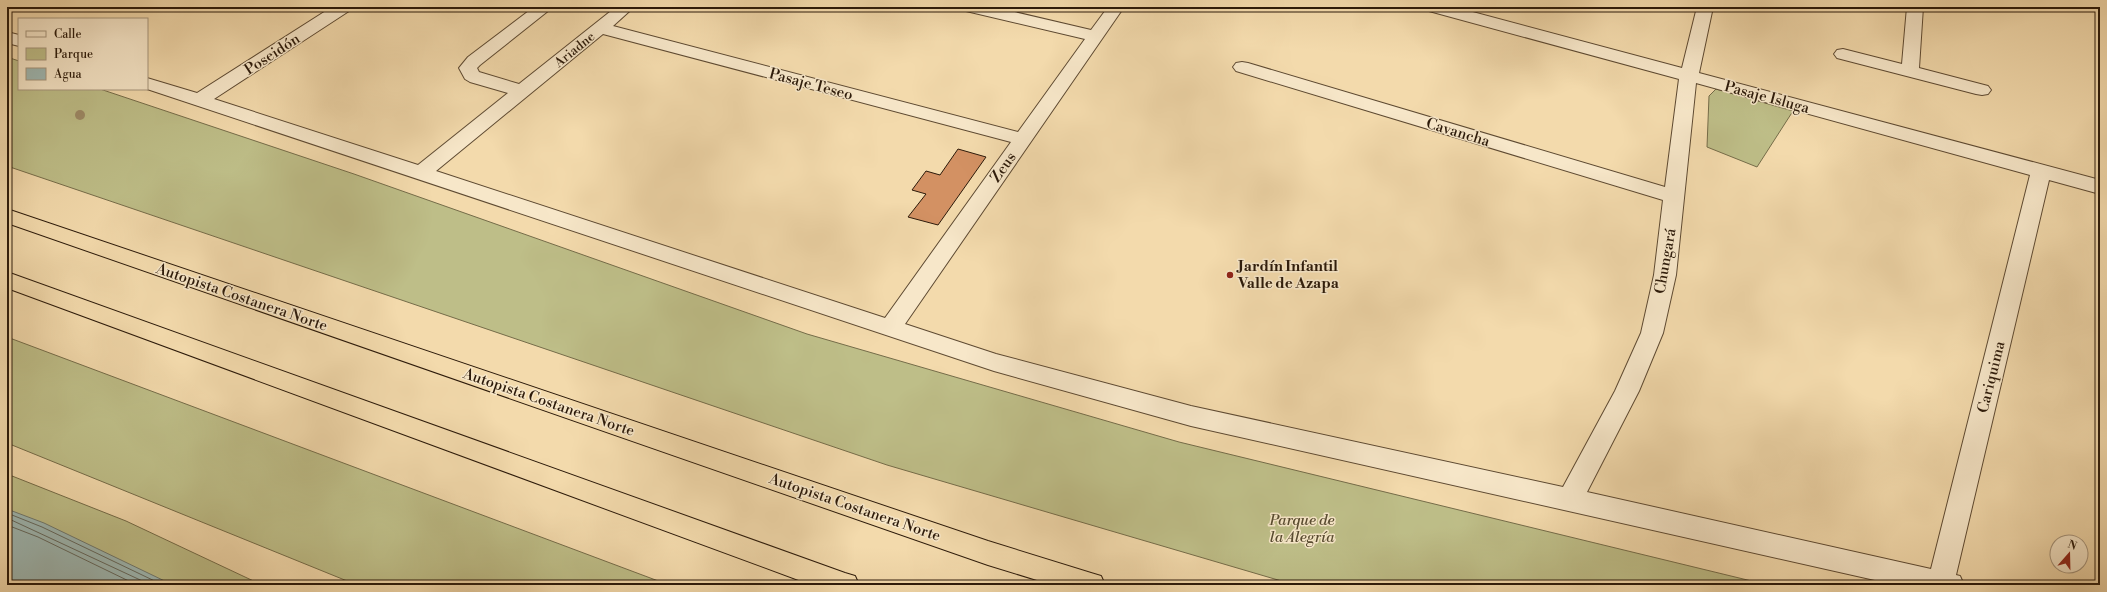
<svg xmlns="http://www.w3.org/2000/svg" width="2107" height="592" viewBox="0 0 2107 592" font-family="'Libre Bodoni',serif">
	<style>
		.green { fill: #bebe88; stroke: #756c49 }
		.water { fill: #9eb8b3; stroke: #70796f }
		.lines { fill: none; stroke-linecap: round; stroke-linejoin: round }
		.shore { stroke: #65695e; stroke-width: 1 }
		.building { fill: #d39163; stroke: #2c1a0a }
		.minor-casing { stroke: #5e4a32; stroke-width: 2 }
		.highway-casing { stroke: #2c1a0a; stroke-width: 2 }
		.minor { fill: #f7e7c9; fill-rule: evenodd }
		.highway { fill: #f3daac; fill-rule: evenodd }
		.tree { fill: #9e8b68 }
		.poi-dot { fill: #8f2418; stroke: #f7e7c9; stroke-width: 1.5 }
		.labels { text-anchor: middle; stroke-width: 3; stroke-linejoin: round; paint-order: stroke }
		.far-street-label { font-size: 13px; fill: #2c1a0a; stroke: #f7e7c9 }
		.street-label { font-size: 15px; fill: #2c1a0a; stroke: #f7e7c9 }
		.poi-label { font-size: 15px; font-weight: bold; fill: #2c1a0a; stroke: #f7e7c9; text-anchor: start }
		.park-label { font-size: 15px; font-style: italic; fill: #584b30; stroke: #f7e7c9 }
	</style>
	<rect width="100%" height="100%" fill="#f3daac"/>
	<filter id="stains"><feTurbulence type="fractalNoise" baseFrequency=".005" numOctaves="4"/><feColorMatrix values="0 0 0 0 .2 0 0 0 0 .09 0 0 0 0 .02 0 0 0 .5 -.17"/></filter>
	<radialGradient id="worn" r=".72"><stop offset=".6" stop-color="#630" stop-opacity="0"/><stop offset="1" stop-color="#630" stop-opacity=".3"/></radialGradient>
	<g class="green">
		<path d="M7,57l12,4v28h81l254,85 453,160 372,108 589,143h-473l-408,-120 -880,-299z"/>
		<path d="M1716,89l77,22 -36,56 -50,-20 2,-51z"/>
		<path d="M7,337l662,248h-312l-350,-142z"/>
		<path d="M7,474l119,47 136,64h-255z"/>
	</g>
	<path class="water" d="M7,509l37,14 129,62h-166z"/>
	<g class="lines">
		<g class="shore">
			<path d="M7,513l35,14 121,58"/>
			<path d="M7,518l144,67"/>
			<path d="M7,525l31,12 99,48"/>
		</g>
	</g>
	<path class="building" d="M958,149l28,8 -48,68 -30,-8 18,-23 -14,-4 14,-19 14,4z"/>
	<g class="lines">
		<defs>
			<g id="minor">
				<path d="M332,7h19l-2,4 -135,88 204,66 90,-72 -38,-11 -5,-3 -6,-11 9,-11 66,-50h19l-73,58 -3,3 2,4 40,12 97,-77h18l-21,19 405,106 67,-93 -119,-28 -2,-4h29l98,23 17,-23h16l-219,317 91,30 195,52 372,81 52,-96 26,-58 13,-58 9,-75 -427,-129 -3,-4 3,-4 6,-1 6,1 417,124 14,-108 -250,-68 -2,-4h27l228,61 15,-61h16l-14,66 401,107v14l-51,-14 -93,395 4,1 4,9h-67l-706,-159 -197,-55 -847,-282v-11l50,15zM603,34l408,108 -126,176 -449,-147zM1696,83l334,92 -99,394 -344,-77 52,-101 24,-58 13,-58z"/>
				<path d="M1907,7h16l-4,61 69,18 3,4 -3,4 -6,1 -6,-1 -139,-36 -3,-4 3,-4 6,-1 59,15z"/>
				<path d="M7,32l12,3v11l-12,-3z"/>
			</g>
			<g id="highway">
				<path d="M7,209l981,332 103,32 10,3 4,9h-52l-65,-20 -981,-342z"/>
				<path d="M7,272l838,301 10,3 4,9h-47l-805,-297z"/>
			</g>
		</defs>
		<use href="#minor" class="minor-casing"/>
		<use href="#highway" class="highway-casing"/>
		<use href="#minor" class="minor"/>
		<use href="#highway" class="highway"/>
	</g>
	<circle class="tree" cx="80" cy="115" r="5"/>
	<circle class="poi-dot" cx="1230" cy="275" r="4"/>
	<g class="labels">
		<g class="far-street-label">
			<text transform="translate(574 49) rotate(-39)" y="5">Ariadne</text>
		</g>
		<g class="street-label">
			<text transform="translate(272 54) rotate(-33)" y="5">Poseidón</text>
			<text transform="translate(811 84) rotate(15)" y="5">Pasaje Teseo</text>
			<text transform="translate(1767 97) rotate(15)" y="5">Pasaje Isluga</text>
			<text transform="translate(1458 132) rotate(17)" y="5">Cavancha</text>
			<text transform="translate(1003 167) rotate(-55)" y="5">Zeus</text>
			<text transform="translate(1665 261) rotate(-80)" y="5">Chungará</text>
			<text transform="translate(242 297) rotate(19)" y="5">Autopista Costanera Norte</text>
			<text transform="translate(1991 377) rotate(-76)" y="5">Cariquima</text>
			<text transform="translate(549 402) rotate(19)" y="5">Autopista Costanera Norte</text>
			<text transform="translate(855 507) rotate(19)" y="5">Autopista Costanera Norte</text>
		</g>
		<g class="poi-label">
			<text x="1238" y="271">Jardín Infantil<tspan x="1238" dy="17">Valle de Azapa</tspan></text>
		</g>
		<g class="park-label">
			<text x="1302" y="525">Parque de<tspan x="1302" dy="17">la Alegría</tspan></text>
		</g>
	</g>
	<rect width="2107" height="592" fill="none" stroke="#f3daac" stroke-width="24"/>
	<rect x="8" y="8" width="2091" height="576" fill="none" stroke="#2c1a0a" stroke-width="2"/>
	<rect x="12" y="12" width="2083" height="568" fill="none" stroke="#2c1a0a"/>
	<rect x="18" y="18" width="130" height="72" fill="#f7e7c9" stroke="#a6957d"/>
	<rect x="26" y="31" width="20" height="6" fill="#f7e7c9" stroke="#a6957d"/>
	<text x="54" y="38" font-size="12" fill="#2c1a0a">Calle</text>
	<rect x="26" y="48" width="20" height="12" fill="#bebe88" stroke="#a6957d"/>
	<text x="54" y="58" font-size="12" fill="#2c1a0a">Parque</text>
	<rect x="26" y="68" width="20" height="12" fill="#9eb8b3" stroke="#a6957d"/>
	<text x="54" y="78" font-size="12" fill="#2c1a0a">Agua</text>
	<g transform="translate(2069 554) rotate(20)"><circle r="19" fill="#f7e7c9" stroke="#a6957d"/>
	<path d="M0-3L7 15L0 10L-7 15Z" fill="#8f2418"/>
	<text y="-6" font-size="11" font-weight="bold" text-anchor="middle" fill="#2c1a0a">N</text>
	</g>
	<rect width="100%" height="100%" filter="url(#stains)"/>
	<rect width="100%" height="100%" fill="url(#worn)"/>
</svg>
